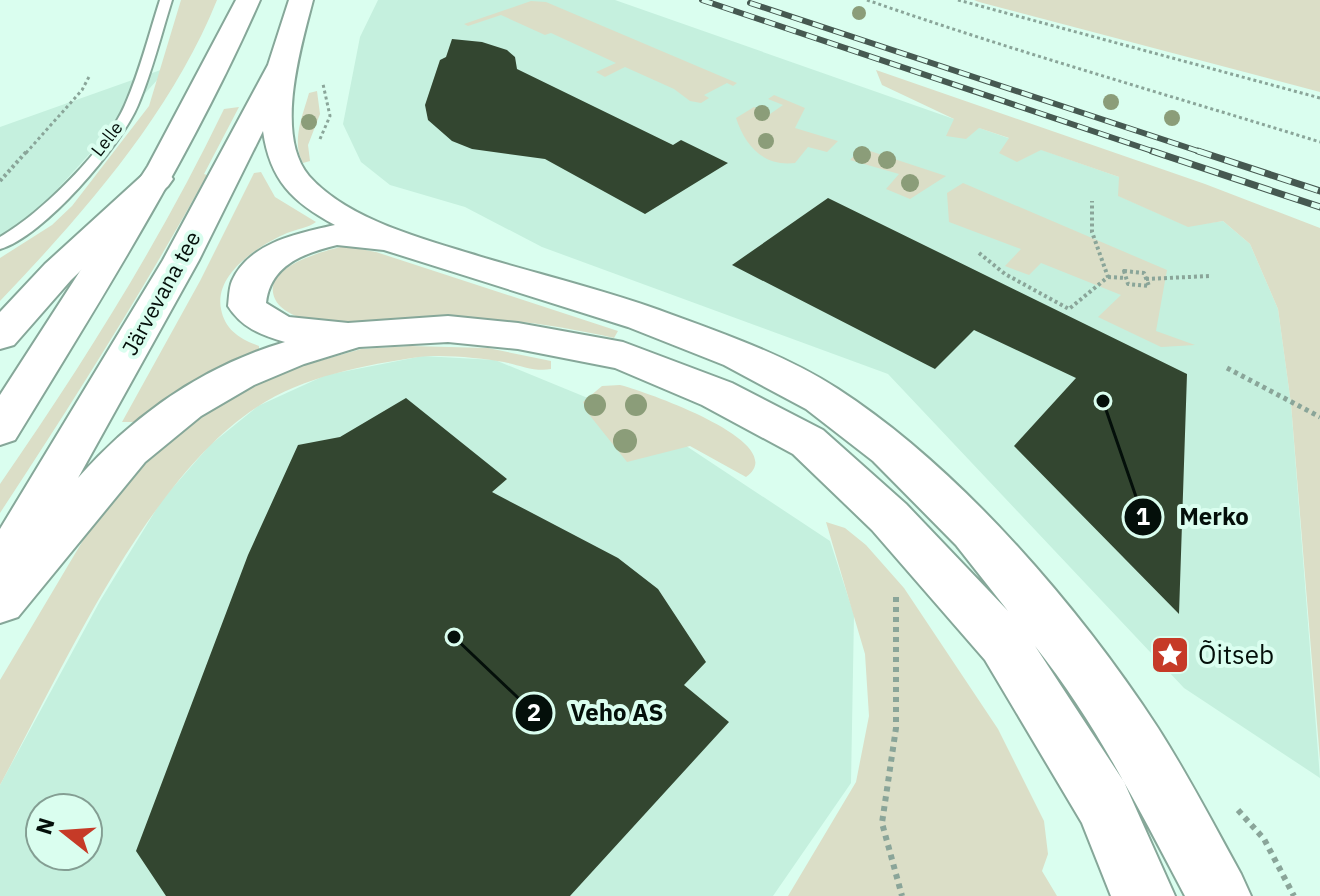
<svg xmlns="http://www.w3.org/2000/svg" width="1320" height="896" viewBox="0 0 1320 896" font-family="'IBM Plex Sans',sans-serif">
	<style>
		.built { fill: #c5f0de; fill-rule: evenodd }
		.green { fill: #dbdec7 }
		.building { fill: #334630 }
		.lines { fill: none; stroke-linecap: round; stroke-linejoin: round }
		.service-casing { stroke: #86a799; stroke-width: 4 }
		.primary-casing { stroke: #86a799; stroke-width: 4 }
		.trunk-casing { stroke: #86a799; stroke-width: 4 }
		.path-far3 { stroke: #8aa599; stroke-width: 3; stroke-dasharray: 3 3; stroke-linecap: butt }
		.path-far2 { stroke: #8aa599; stroke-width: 4; stroke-dasharray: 3 3; stroke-linecap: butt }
		.path-far1 { stroke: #8aa599; stroke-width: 5; stroke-dasharray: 4 4; stroke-linecap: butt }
		.path { stroke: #8aa599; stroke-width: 6; stroke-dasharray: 5 5; stroke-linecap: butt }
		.service { fill: #fff; fill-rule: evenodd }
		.primary { fill: #fff; fill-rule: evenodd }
		.trunk { fill: #fff; fill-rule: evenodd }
		.rail-far1-casing { stroke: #465951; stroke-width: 6 }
		.rail-casing { stroke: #465951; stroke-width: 7 }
		.rail-far1 { stroke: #dafeef; stroke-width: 4; stroke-dasharray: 11; stroke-linecap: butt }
		.rail { stroke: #dafeef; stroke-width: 5; stroke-dasharray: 14; stroke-linecap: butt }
		.tree { fill: #8b9d79 }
		.labels { text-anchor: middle; stroke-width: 8; stroke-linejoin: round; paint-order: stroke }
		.far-street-label { font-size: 18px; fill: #040f0a; stroke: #dafeef }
		.street-label { font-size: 22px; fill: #040f0a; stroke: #dafeef }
		.near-poi-label { font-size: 26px; fill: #040f0a; stroke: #dafeef; text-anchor: start }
		.leader { fill: none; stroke: #040f0a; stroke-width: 3 }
		.callout-dot { fill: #040f0a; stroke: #dafeef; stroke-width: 3 }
		.mark-label { font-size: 24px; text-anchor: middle; font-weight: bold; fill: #fff }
		.callout-label { font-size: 24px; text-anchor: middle; font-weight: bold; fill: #040f0a; stroke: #dafeef; stroke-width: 8; stroke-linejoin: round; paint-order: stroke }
	</style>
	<rect width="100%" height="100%" fill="#dafeef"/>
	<g class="built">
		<path d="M378,0h237l504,177v19l68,30 36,-5 27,23 28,65 13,95 29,374 -136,-90 -296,-314 -346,-127 -77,-40 -75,-22 -29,-23 -18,-38 17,-87z"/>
		<path d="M169,67l-169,185v-125z"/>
		<path d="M423,356l72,4 161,66 174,115 24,74 -3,168 -78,113h-773v-111l100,-184 62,-101 48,-55 48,-39 68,-31zM40,808h48v48h-48z"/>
	</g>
	<g class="green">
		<path d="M181,0h36c-46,114 -133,213 -217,301v-43l52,-33 20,-19 77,-100z"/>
		<path d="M974,0h346v92l-341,-90z"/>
		<path d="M531,1l15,1 191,81 -4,3 -6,-3 -23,12 5,3 -8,5 -11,-2 -16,-12 -49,-22 -20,10 -9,-5 20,-9 -65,-30 -6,2 -44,-20 -33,11 -4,-2z"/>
		<path d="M876,70l329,114 115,44v532l-29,-356 -13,-95 -28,-65 -27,-23 -35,6 -70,-31 1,-19 -78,-27 -24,12 -18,-9 10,-15 -30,-10 -13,11 -20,-3 8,-17 -72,-34z"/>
		<path d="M317,91l3,23 -12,31 2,16 -7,2c-12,-22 0,-48 6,-70z"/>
		<path d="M774,95l31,13 -10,20 43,13 -11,11 -19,-5 -13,16c-32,4 -50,-18 -59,-45l18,-11 16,7 13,-9 -15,-6z"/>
		<path d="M239,107l-35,67 3,1c-64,116 -134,227 -207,338v-29c83,-120 161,-244 224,-375z"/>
		<path d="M861,148l85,28 -36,23 -24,-10 13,-15 -49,-14z"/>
		<path d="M261,172l14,25 41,25c-8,6 -19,7 -29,11 -27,12 -73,40 -66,76 4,21 19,30 38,37v5l-39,16 -37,21 -49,34h-12l78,-141 54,-108z"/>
		<path d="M963,183l204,87 -11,61 39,14 -34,2 -63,-30 23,-22 -80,-32 -12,12 -24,-9 16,-17 -72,-27 -2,-29z"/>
		<path d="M344,246l32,6 242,79 -4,7c-61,-14 -125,-22 -187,-21 -41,0 -89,12 -128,0 -9,-3 -20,-9 -24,-18 -15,-32 49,-48 69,-53z"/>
		<path d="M410,346l78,2 63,13v8c-16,3 -32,-4 -47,-7 -22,-4 -63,-8 -85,-5 -54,8 -115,19 -162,50 -110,71 -195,263 -257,378v-105l101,-170 46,-57 80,-56 71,-30 63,-18z"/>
		<path d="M620,385c24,6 174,58 126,92l-56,-31 -63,16 -40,-50 -4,-10 19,-16z"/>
		<path d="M826,522l19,6 21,17 38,43 94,141 46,92 4,33 -6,17 15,25h-269l68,-114 13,-66 -4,-62z"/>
	</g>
	<g class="building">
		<path d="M452,39l30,3 25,8 8,7 2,12 156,76 8,-5 47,23 -83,51 -100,-55 -73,-10 -20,-8 -24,-21 -3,-15 15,-45 6,-3z"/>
		<path d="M828,198l359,176 -8,240 -165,-168 62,-68 -102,-48 -39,39 -203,-104z"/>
		<path d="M406,398l101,81 -15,13 126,66 40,31 48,73 -22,23 45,37 -159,174h-404l-30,-45 112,-296 50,-110 42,-8z"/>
	</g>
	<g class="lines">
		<defs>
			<path id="service" d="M160,0h12c-11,35 -20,72 -34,105 -17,41 -95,132 -138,144v-12c42,-24 106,-88 125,-132 15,-34 24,-71 35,-105z"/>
			<path id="primary" d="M157,169l11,3 5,7 -5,7 -97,94 -57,65 -14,4v-37l45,-48 101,-92z"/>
			<g id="trunk">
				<path d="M236,0h24c-68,155 -157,296 -245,440l-15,5v-50l148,-229z"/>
				<path d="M289,0h24c-12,46 -39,135 -4,176 39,44 115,63 169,80 60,18 122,33 181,54 60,22 125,44 179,79 122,79 241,218 320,339 30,47 56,97 83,146l10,22h-66c-46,-87 -89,-173 -150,-250l89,136 51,114h-64l-29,-73 -97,-163 -113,-130 -79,-76 -91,-49 -87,-37 -97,-19 -70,-7 -89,5 -55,17 -50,21 -53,31 -56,46 -127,155 -18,6v-94l163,-269 105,-195zM263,131c7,49 29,71 72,94 -35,8 -86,17 -103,56 -3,7 -3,17 -4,25 14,22 33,29 57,36 -82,24 -151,73 -207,136l121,-218zM337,245l47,5 244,77 96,38 82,44 67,52 83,84 52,66 -102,-107 -83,-74 -91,-47 -109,-41 -105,-19 -70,-7 -100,7 -59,-6 -23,-14c4,-38 38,-50 71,-58z"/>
			</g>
		</defs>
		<use href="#service" class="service-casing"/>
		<use href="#primary" class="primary-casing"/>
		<use href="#trunk" class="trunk-casing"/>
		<g class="path-far3">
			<path d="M867,0c149,52 302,95 453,142"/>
			<path d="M958,0l362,98"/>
			<path d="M320,139l10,-23 -7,-32"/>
			<path d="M26,153l56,-63 8,-15"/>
		</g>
		<g class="path-far2">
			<path d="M0,181l27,-30"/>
			<path d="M979,253l26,21 64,35 39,-32 -16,-45v-31"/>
			<path d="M1124,271l20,2 5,13 -21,-2z"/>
			<path d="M1108,277l18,1"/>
			<path d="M1146,279l64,-3"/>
		</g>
		<path class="path-far1" d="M1227,368l93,49"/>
		<g class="path">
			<path d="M896,597v131l-14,95 20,73"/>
			<path d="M1238,810l26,29 30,57"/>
		</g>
		<use href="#service" class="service"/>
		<use href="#primary" class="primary"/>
		<use href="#trunk" class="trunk"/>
		<defs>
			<g id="rail-far1">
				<path d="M702,0l456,153"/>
				<path d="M750,3l454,150"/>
			</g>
			<g id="rail">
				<path d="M1152,151l168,56"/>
				<path d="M1198,151l122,40"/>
			</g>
		</defs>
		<use href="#rail-far1" class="rail-far1-casing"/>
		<use href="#rail" class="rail-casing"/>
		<use href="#rail-far1" class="rail-far1"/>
		<use href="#rail" class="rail"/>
	</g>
	<g class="tree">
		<circle cx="859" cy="13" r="7"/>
		<circle cx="1111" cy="102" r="8"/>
		<circle cx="762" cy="113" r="8"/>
		<circle cx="1172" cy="118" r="8"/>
		<circle cx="309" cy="122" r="8"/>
		<circle cx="766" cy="141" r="8"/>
		<circle cx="862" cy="155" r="9"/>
		<circle cx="887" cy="160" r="9"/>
		<circle cx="910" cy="183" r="9"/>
		<circle cx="595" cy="405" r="11"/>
		<circle cx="636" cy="405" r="11"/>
		<circle cx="625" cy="441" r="12"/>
	</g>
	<defs>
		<symbol id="sight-square" viewBox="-11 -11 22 22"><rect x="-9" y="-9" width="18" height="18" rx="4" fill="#c63a27" stroke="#dafeef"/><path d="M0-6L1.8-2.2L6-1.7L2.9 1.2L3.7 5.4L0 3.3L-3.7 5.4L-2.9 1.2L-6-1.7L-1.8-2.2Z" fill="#fff"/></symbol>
	</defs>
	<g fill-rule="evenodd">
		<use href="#sight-square" x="1148" y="633" width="44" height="44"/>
	</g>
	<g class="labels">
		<g class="far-street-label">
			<text transform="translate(107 139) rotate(-52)" y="6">Lelle</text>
		</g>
		<g class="street-label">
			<text transform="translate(161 293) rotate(-61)" y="8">Järvevana tee</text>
		</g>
		<g class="near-poi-label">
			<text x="1198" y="664">Õitseb</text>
		</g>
	</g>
	<path class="leader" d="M1103 401L1143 517M454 637L534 713"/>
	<g class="callout-dot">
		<circle cx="1103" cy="401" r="8"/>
		<circle cx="454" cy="637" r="8"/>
		<circle cx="1143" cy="517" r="20"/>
		<circle cx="534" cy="713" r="20"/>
	</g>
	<g class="mark-label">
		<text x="1143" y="525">1</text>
		<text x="534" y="721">2</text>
	</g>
	<g class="callout-label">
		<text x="1214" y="525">Merko</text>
		<text x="617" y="721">Veho AS</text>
	</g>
	<g transform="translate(64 832) rotate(287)"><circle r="38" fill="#dafeef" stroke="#849e93" stroke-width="2"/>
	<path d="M0-6L14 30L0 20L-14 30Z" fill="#c63a27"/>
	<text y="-12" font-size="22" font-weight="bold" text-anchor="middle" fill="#040f0a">N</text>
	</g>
</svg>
